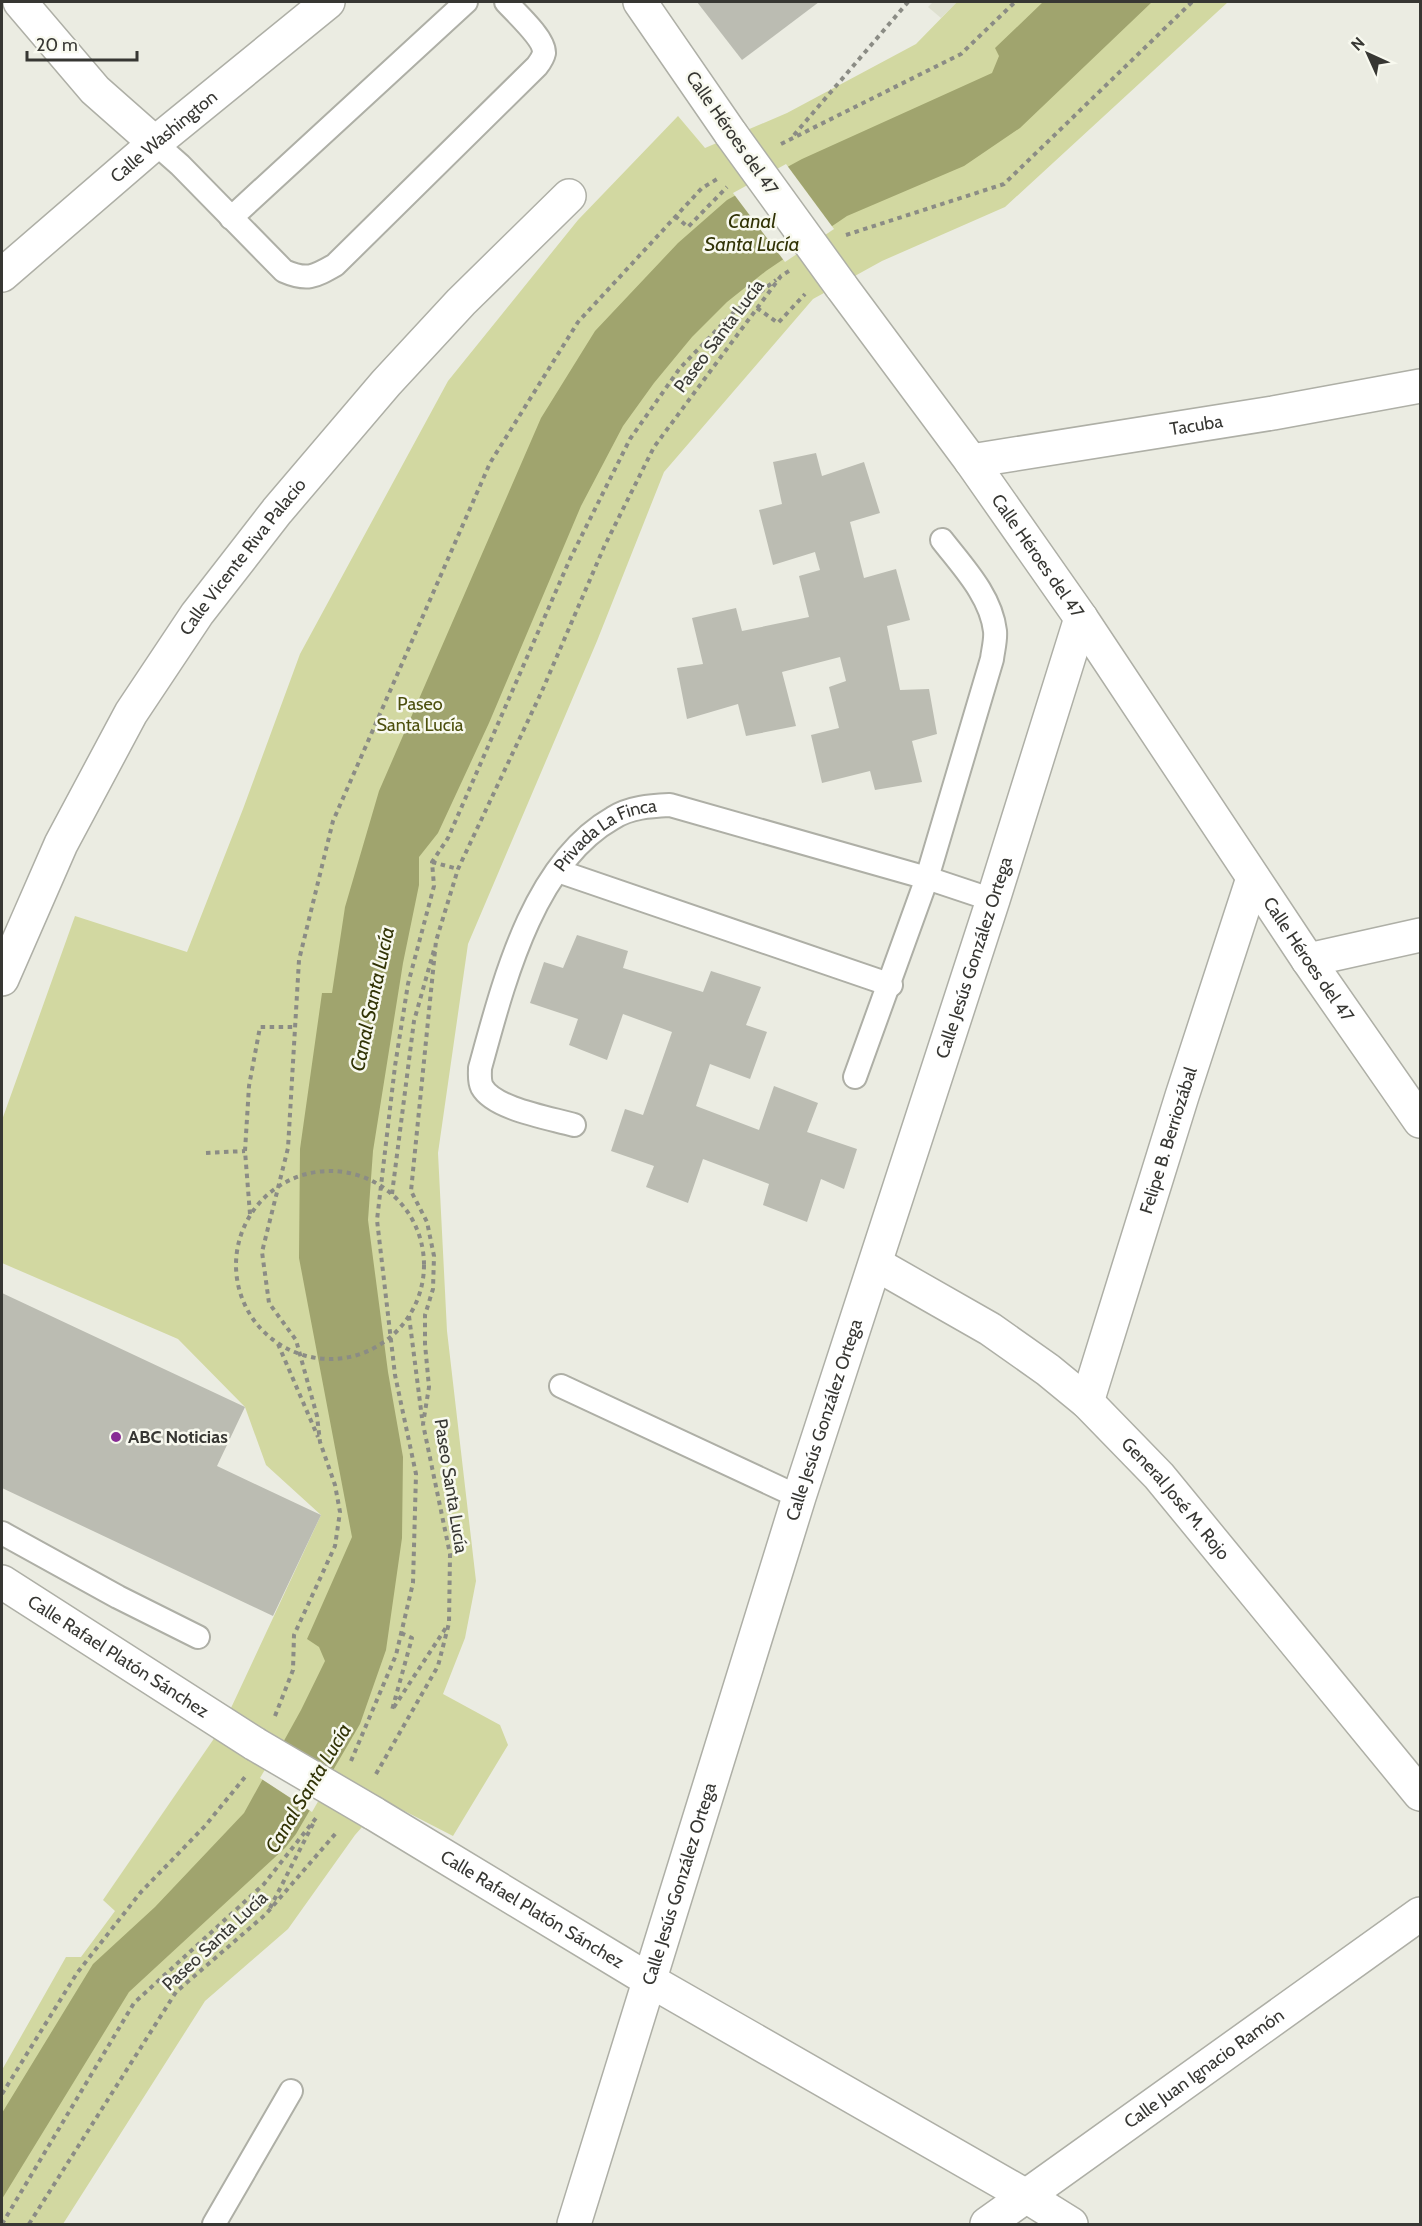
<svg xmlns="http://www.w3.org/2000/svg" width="1422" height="2226" viewBox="0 0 1422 2226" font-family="Cabin,sans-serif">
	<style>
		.built { fill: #dee0cf }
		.green { fill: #d2d8a1 }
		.water { fill: #a0a46e }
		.pier { fill: #ebece2 }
		.building { fill: #bbbcb2 }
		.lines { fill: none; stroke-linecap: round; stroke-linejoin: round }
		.service-casing { stroke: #aeafa6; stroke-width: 26 }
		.minor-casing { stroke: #aeafa6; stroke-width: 36 }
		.secondary-casing { stroke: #aeafa6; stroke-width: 36 }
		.path { stroke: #8b8c85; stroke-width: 4; stroke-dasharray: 4.5 4.5; stroke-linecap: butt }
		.service { stroke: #fff; stroke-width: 22 }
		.minor { stroke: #fff; stroke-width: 33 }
		.secondary { stroke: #fff; stroke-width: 33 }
		.minor-bridge-casing { stroke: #aeafa6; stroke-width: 36; stroke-linecap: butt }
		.path-bridge { stroke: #8b8c85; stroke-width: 4; stroke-dasharray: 4.5 4.5; stroke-linecap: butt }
		.minor-bridge { stroke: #fff; stroke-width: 33 }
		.poi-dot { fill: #882b95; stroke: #f8f9ef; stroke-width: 2 }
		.labels { text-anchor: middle; stroke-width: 5; stroke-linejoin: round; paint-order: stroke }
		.street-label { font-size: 18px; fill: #373733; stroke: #f8f9ef }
		.park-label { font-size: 18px; fill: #4c4f0d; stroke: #f8f9ef }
		.poi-label { font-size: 18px; font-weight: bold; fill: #373733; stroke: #f8f9ef; text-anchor: start }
		.water-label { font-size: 20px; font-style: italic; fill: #313305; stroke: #f8f9ef }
	</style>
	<rect width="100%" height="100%" fill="#ebece2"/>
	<path class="built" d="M933,2h24l-16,16 -13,-11z"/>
	<path class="green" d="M957,2h271l-223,205 -123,54 -69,38 -149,173 -67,169 -129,303 -30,209 9,178 29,250 -11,57 -22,56 57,31 8,20 -55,91 -68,-35 -30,34 -67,94 -83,72 -142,223h-61v-154l64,-113h15l34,-46 -12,-11 110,-160 18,-32 90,-193 -55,-50 -21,-58 -67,-68 -176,-76v-143l73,-204 112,36 56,-143 57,-155 148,-273 130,-161 100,-104 27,32 82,-35 129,-69z"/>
	<path class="water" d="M1043,2h109l-132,126 -56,38 -117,50 -81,55 -39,31 -35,35 -38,46 -31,43 -42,80 -92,217 -51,110 -19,24v28l-16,78 -30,188 -5,69 20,152 15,85 -1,81 -16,112 -26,74 -64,110 -11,14 -156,144 -127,207v-86l91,-149 62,-57 89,-94 57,-103 24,-49 -6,-14 -12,-8 45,-102 -53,-279 1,-109 22,-156h10l13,-86 34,-116 162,-373 54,-87 83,-88 49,-43 75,-41 190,-86 7,-17 -4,-8z"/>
	<g class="pier">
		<path d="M786,164l48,65 -49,33 -52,-69z"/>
		<path d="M281,1742l54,30 -23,40 -52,-34z"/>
	</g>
	<g class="building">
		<path d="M697,2h122l-77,58z"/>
		<path d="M816,453l6,23 42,-14 16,51 -30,9 14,56 32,-9 14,51 -23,6 13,64 29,-1 8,45 -25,7 10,41 -47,8 -5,-19 -48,12 -11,-48 28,-7 -10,-41 17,-6 -6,-24 -58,15 14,54 -50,10 -8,-32 -51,15 -10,-51 26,-4 -11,-46 44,-10 6,23 67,-14 -10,-41 21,-6 -5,-18 -42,13 -14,-55 23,-6 -9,-42z"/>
		<path d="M577,935l51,16 -5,17 80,24 8,-21 50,16 -15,38 21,7 -17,47 -40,-15 -14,42 63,24 15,-44 44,17 -11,29 50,17 -13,40 -23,-10 -14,43 -44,-17 6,-21 -66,-25 -15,44 -42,-16 8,-21 -43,-15 14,-42 18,6 29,-83 -49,-18 -16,46 -38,-15 9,-26 -48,-16 14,-41 19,6z"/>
		<path d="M2,1293l243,114 -28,59 104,49 -48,101 -271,-128z"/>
	</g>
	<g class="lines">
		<defs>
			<g id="service">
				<path d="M155,143l25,22 104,106c23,10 30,6 51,-6l202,-199c3,-4 6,-8 7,-13 1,-14 -29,-41 -38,-51"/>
				<path d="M231,218l235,-216"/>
				<path d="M558,871l333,114"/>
				<path d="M855,1077l72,-199 65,-219c1,-9 4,-19 3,-28 -4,-35 -32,-64 -53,-91"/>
				<path id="s1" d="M574,1125c-24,-7 -80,-16 -92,-38 -3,-6 -2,-13 -2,-19 23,-83 52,-204 133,-250 17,-11 38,-12 57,-13l257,73 66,22"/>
				<path d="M561,1386l238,111"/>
				<path d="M2,1533l116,64 80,40"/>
				<path d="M214,2224l77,-133"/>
			</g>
			<g id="minor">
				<path d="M20,2l75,88 60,53"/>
				<path d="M640,2l91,132"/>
				<path id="s2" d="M841,286l130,175 110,157 227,342 112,161"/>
				<path id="s3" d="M971,461l302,-48 147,-27"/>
				<path d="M1308,960l112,-25"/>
				<path id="s4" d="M2,979l59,-135 70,-131 66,-99 80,-103 109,-128 75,-81 108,-106"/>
				<path id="s5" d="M876,1264l114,65 58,41 39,32 72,74 261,318"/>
				<path id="s6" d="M1087,1402l95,-306 71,-218"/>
				<path id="s7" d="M2,1582l253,162"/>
				<path id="s8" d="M373,1813l276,167 377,216 45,28"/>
				<path id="s9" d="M574,2224l225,-727 194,-597 88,-282"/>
				<path id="s10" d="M987,2224l433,-310"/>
			</g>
			<g id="secondary">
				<path id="s11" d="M2,275l153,-132 173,-141"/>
			</g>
		</defs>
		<use href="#service" class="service-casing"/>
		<use href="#minor" class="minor-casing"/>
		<use href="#secondary" class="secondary-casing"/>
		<g class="path">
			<path d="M794,135l114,-133"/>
			<path d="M781,144l180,-90 54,-52"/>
			<path d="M675,216l13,11 39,-40"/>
			<path d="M846,235l158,-51 188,-182"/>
			<path d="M757,308l21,15 27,-29"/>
			<path d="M432,862l26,7"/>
			<path d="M206,1153l39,-2"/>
			<path d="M392,1194l22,-173 20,-71"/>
			<path d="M250,1214l-5,-63 4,-65 11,-59h35"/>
			<path d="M409,1316l13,102"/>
			<path d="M278,1344l40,93"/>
			<path d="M401,1633l11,5 -20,72 55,-84"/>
			<path d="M275,1716l18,-46 1,-35 41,-89 5,-34 -5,-27 -15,-43 -3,-26 -21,-76 -27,-37 -7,-51 26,-104 11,-188 34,-139 157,-358 88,-141 124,-134 17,-10"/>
			<path d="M351,1761l45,-106 17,-72 3,-109 -21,-99 -18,-155 18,-154 13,-82 26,-98 -2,-24 16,-24 122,-279 60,-120 50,-71 54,-56 42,-32"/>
			<path d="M376,1774l62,-108 11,-43 1,-69 -27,-130 6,-37 -4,-43v-29l8,-26 1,-33 -7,-34 -16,-31 25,-250 22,-72 84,-178 62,-144 50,-100 127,-171 8,-5"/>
			<path d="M270,1908l43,-84"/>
			<path d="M2,2094l75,-121 64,-81 64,-66 40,-49"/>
			<path d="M2,2224l132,-221 130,-119 52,-66"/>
			<path d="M29,2224l147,-232 90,-78 70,-81"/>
		</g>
		<use href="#service" class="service"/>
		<use href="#minor" class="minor"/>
		<use href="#secondary" class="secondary"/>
		<defs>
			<g id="minor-bridge">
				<path d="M731,134l110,152"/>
				<path d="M255,1744l118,69"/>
			</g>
		</defs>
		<use href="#minor-bridge" class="minor-bridge-casing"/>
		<circle class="path-bridge" cx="330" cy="1265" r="94"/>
		<use href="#minor-bridge" class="minor-bridge"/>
	</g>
	<circle class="poi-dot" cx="116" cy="1437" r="6"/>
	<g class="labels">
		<g class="street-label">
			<text transform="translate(732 133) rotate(55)" y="6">Calle Héroes del 47</text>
			<text dy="6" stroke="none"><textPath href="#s11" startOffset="213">Calle Washington</textPath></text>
			<text transform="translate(719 336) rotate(-53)" y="6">Paseo Santa Lucía</text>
			<text dy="6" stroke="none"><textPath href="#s3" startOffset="228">Tacuba</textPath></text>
			<text dy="6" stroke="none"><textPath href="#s2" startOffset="334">Calle Héroes del 47</textPath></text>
			<text dy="6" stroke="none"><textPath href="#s4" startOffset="488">Calle Vicente Riva Palacio</textPath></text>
			<text dy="6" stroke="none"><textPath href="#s1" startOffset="396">Privada La Finca</textPath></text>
			<text dy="6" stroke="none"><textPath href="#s9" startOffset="1328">Calle Jesús González Ortega</textPath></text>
			<text dy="6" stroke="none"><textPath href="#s2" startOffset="820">Calle Héroes del 47</textPath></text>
			<text dy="6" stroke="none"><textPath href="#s6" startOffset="274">Felipe B. Berriozábal</textPath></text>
			<text dy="6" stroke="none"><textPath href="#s9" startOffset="842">Calle Jesús González Ortega</textPath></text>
			<text transform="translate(451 1486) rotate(81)" y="6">Paseo Santa Lucía</text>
			<text dy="6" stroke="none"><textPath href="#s5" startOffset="384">General José M. Rojo</textPath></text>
			<text dy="6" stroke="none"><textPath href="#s7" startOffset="138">Calle Rafael Platón Sánchez</textPath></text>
			<text dy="6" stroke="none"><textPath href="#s9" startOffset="356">Calle Jesús González Ortega</textPath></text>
			<text dy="6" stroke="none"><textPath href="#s8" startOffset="186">Calle Rafael Platón Sánchez</textPath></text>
			<text transform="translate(215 1941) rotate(-43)" y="6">Paseo Santa Lucía</text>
			<text dy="6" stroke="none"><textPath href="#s10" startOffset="267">Calle Juan Ignacio Ramón</textPath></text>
		</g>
		<g class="park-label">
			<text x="420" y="710">Paseo<tspan x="420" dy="21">Santa Lucía</tspan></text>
		</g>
		<g class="poi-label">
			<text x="128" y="1443">ABC Noticias</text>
		</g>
		<g class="water-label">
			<text x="752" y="228">Canal<tspan x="752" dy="23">Santa Lucía</tspan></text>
			<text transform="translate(372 999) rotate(-78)" y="7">Canal Santa Lucía</text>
			<text transform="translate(308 1788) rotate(-59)" y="7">Canal Santa Lucía</text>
		</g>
	</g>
	<rect width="1422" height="2226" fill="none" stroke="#373733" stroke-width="6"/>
	<g transform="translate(1368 54) rotate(315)" stroke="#f8f9ef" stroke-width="4.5" paint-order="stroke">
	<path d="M0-4.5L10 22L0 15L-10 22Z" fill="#373733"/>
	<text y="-9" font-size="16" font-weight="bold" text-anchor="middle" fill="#373733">N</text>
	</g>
	<path d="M27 51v9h110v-9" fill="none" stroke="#373733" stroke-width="3"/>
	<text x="36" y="51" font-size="18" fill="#373733" stroke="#f8f9ef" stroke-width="4.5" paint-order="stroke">20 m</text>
</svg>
